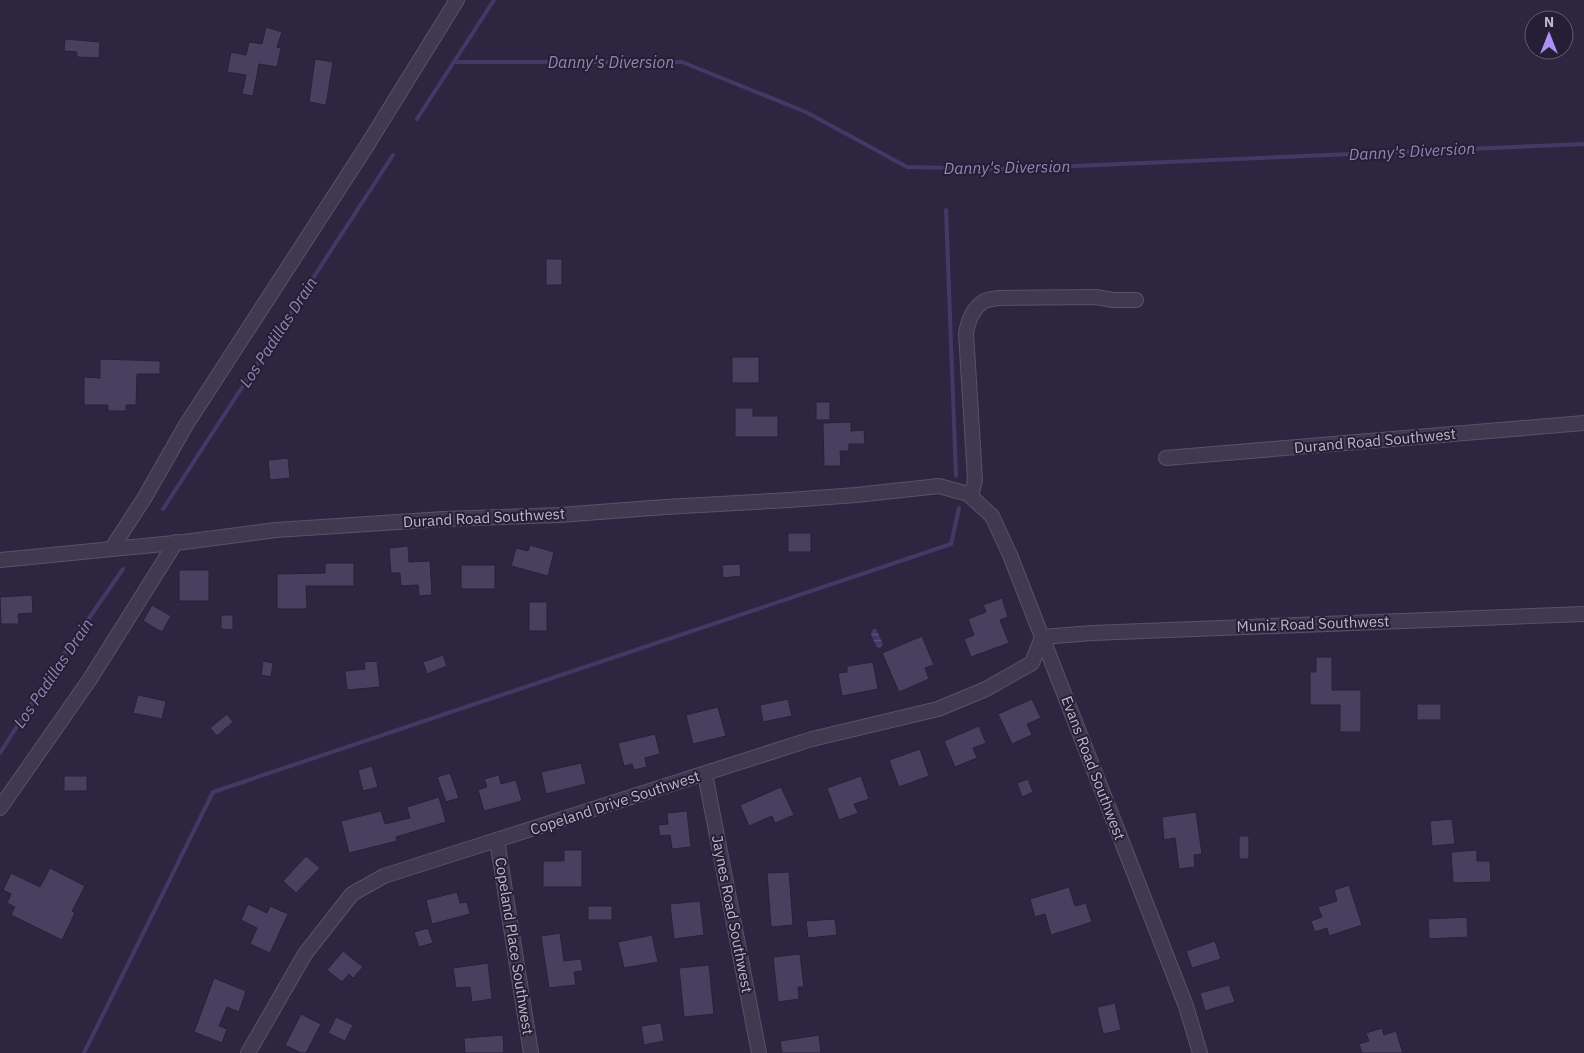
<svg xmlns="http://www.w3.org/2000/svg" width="1584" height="1053" viewBox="0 0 1584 1053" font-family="'IBM Plex Sans',sans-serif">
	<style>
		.water { fill: url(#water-rules) }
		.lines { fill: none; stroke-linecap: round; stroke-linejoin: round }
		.stream { stroke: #433965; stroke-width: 4 }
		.building { fill: #48405f; stroke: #272138 }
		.minor-casing { stroke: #585268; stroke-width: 16 }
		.minor { stroke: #403a51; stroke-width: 14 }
		.labels { text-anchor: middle; stroke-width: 4; stroke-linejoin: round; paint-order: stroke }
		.street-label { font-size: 15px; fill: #bdb7cb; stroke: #251f36 }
		.water-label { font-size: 16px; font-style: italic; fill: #9186b6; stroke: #251f36 }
	</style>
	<defs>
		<pattern id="water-rules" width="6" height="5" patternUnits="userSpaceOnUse" patternTransform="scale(1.25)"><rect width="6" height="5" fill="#433965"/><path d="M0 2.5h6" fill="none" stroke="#5c537a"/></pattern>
	</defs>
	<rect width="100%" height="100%" fill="#2c2641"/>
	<path class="water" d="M873,629h3l7,15 -3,4 -4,-2 -5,-12z"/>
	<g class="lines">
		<g class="stream">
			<path d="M453,62h229l124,50 101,55 97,2 580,-25"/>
			<path d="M417,119l77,-119"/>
			<path d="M946,210l10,266"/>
			<path d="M163,509l230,-354"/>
			<path d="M0,753l55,-86 68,-98"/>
			<path d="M84,1053l129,-261 738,-248 8,-36"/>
		</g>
	</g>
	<g class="building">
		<path d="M266,27l16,5 -5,15 4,1 -4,19 -18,-3 -6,32 -11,-2 4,-19 -19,-3 4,-20 15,3 3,-13 13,2z"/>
		<path d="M65,39l35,3 -1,16 -22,-1v-5l-13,-1z"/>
		<path d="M315,59l18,3 -7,43 -17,-3z"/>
		<rect x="546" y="259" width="16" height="26"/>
		<rect x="732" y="357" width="27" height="26"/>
		<path d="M100,359l60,2v13h-23l-1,31h-10v6h-18v-6h-24v-28l16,1z"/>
		<rect x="816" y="402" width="14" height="18"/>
		<path d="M735,408h18v8h25v21h-43z"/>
		<path d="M851,422v9l13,-1 1,14h-16v7h-9l1,15h-17l-1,-43z"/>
		<path d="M288,458l2,20 -20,2 -2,-20z"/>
		<rect x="788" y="533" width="23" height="19"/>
		<path d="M530,545l24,7 -6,24 -37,-10 5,-18 12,3z"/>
		<path d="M408,546l1,16 21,-1 2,34 -13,1 -1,-11 -17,1 -1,-13h-9l-2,-25z"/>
		<path d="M325,563h29v23h-48l1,23h-30v-35l48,-1z"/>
		<path d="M740,564l1,12 -18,2 -1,-13z"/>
		<rect x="461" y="565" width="34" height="24"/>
		<rect x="179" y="570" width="30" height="31"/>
		<path d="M32,595l1,18 -15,1 1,10h-18l-1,-27z"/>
		<path d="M1002,598l6,19 -8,3 9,23 -38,14 -7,-18 10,-4 -6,-16 18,-7 -3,-7z"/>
		<rect x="529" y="602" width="18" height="29"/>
		<path d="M152,605l19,11 -9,16 -19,-11z"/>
		<path d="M221,615h12v15l-12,-1z"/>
		<path d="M922,636l12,29 -9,3 4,11 -30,13 -17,-39z"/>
		<path d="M443,655l4,11 -20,8 -4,-12z"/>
		<path d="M1316,657h16v33h29v42h-21v-27h-30v-33h6z"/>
		<path d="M263,661l10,2 -2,14 -10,-2z"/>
		<path d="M377,661l3,26 -33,3 -2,-19 20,-2 -1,-7z"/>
		<path d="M873,662l5,27 -36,7 -4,-23 9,-1v-6z"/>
		<path d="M138,695l28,6 -4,18 -29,-6z"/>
		<path d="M788,699l4,17 -29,6 -3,-17z"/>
		<path d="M1032,699l9,19 -14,6 5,11 -20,9 -14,-30z"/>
		<rect x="1417" y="704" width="24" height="16"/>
		<path d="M718,707l8,29 -33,8 -7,-29z"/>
		<path d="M227,714l6,8 -16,14 -7,-8z"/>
		<path d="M979,726l7,17 -13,5 4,10 -22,9 -11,-26z"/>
		<path d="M655,734l5,20 -15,4 2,9 -13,3 -2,-6 -8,2 -6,-23z"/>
		<path d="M920,749l9,27 -30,11 -10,-27z"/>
		<path d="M581,763l5,21 -40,10 -5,-22z"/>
		<path d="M372,766l6,21 -15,4 -5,-21z"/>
		<path d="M450,773l9,25 -13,4 -9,-25z"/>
		<path d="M499,775l2,9 15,-4 6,21 -38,10 -6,-21 9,-3 -3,-8z"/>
		<rect x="64" y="776" width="23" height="15"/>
		<path d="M861,776l8,23 -15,5 4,9 -19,7 -12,-32z"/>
		<path d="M1028,779l5,13 -11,5 -5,-14z"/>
		<path d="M781,787l13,28 -19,8 -3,-7 -23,10 -9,-21z"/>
		<path d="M439,797l7,25 -50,15 1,4 -48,12 -8,-32 40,-10 4,13 25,-6 -3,-11z"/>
		<path d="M687,811l4,36 -19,2 -2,-14 -10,1 -2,-11 10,-1 -1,-11z"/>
		<path d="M1196,812l6,42 -8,1 1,12 -16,2 -4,-31 -11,2 -2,-23z"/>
		<path d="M1452,819l3,25 -23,2 -2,-25z"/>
		<rect x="1239" y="836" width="10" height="23"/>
		<path d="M564,850h18v37h-39v-26h21z"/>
		<path d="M1477,850v11h13l1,21 -38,1 -2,-31z"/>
		<path d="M306,856l14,12 -24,25 -13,-12z"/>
		<path d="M50,868l35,18 -13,25 3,2 -13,27 -51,-25 4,-8 -8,-4 4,-9 -8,-4 8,-17 29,14z"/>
		<path d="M789,872l4,53 -22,2 -4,-54z"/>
		<path d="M1349,885l13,40 -33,11 -2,-8 -12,4 -4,-11 11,-4 -4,-10 19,-6 -3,-11z"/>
		<path d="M1069,887l6,19 11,-3 6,19 -41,13 -6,-21 -10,3 -5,-18z"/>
		<path d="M457,892l3,11 7,-1 3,12 -38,10 -6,-24z"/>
		<path d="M700,901l4,34 -30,4 -4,-35z"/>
		<path d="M248,904l19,9 3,-7 18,8 -18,39 -20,-9 7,-16 -16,-8z"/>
		<rect x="588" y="906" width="24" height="14"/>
		<path d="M1467,917l1,20 -39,2 -1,-20z"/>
		<path d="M835,919l2,16 -29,3 -2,-17z"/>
		<path d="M428,928l5,15 -14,4 -5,-15z"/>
		<path d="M560,933l4,28 17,-2 2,12 -9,1 2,13 -27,3 -8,-52z"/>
		<path d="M652,935l6,27 -34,6 -6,-26z"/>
		<path d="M1215,941l6,18 -29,9 -6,-17z"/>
		<path d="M343,951l20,16 -10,11 -4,-4 -7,8 -15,-12z"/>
		<path d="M800,954l4,33h-6l1,12 -21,3 -5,-45z"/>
		<path d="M488,963l4,36 -20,3 -2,-15 -14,1 -3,-20z"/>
		<path d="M709,965l5,49 -30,3 -5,-49z"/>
		<path d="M214,978l32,13 -7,21 -12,-5 -8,19 8,3 -5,14 -28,-11z"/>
		<path d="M1229,985l6,17 -30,9 -5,-18z"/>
		<path d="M1115,1003l6,27 -18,4 -6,-27z"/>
		<path d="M301,1014l20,10 -15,29h-5l-16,-8z"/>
		<path d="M336,1017l17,8 -8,16 -17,-8z"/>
		<path d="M661,1023l3,18 -20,4 -3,-19z"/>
		<path d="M1382,1028l2,7 12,-4 7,22h-41l-3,-9 10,-3 -3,-8z"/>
		<path d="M503,1035l1,18h-39l-1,-15z"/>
		<path d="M819,1035l2,18h-39l-2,-12z"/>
	</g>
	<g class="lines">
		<defs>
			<g id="minor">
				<path d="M1166,458l418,-35"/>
				<path d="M971,497l4,-17 -9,-147c2,-11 6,-24 17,-31 4,-3 11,-3 15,-4l98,-1 17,3h23"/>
				<path d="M112,548l33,-51 41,-72 180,-278 91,-147"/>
				<path d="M0,560l184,-18 92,-12 168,-11 116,-4 105,-8 124,-7 67,-5 83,-9 29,8 24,22 18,39 176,451 14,47"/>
				<path d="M705,774l54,279"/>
				<path d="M0,808l90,-129 86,-137"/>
				<path d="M497,840l34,213"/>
				<path d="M248,1053l57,-99 47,-60 32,-18 428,-137 126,-30 48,-20 46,-26 10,-26 50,-4 492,-19"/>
			</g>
		</defs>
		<use href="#minor" class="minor-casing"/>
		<use href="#minor" class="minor"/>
	</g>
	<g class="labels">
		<g class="street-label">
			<text transform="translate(1375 441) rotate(-5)" y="5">Durand Road Southwest</text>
			<text transform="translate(484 518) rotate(-3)" y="5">Durand Road Southwest</text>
			<text transform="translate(1313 624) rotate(-2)" y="5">Muniz Road Southwest</text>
			<text transform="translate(1093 768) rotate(69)" y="5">Evans Road Southwest</text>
			<text transform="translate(615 803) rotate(-18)" y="5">Copeland Drive Southwest</text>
			<text transform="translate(732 914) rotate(79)" y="5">Jaynes Road Southwest</text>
			<text transform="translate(514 946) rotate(81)" y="5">Copeland Place Southwest</text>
		</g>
		<g class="water-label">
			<text x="611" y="68">Danny's Diversion</text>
			<text transform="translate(1412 151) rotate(-3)" y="6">Danny's Diversion</text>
			<text transform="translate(1007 167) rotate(-1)" y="6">Danny's Diversion</text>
			<text transform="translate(278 332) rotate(-57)" y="6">Los Padillas Drain</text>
			<text transform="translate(53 673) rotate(-56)" y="6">Los Padillas Drain</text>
		</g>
	</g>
	<g transform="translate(1549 35)"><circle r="24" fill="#251f36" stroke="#625c72"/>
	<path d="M0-4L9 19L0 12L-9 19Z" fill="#ac90f7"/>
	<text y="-8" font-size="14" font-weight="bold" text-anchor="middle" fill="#bdb7cb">N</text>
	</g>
</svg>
